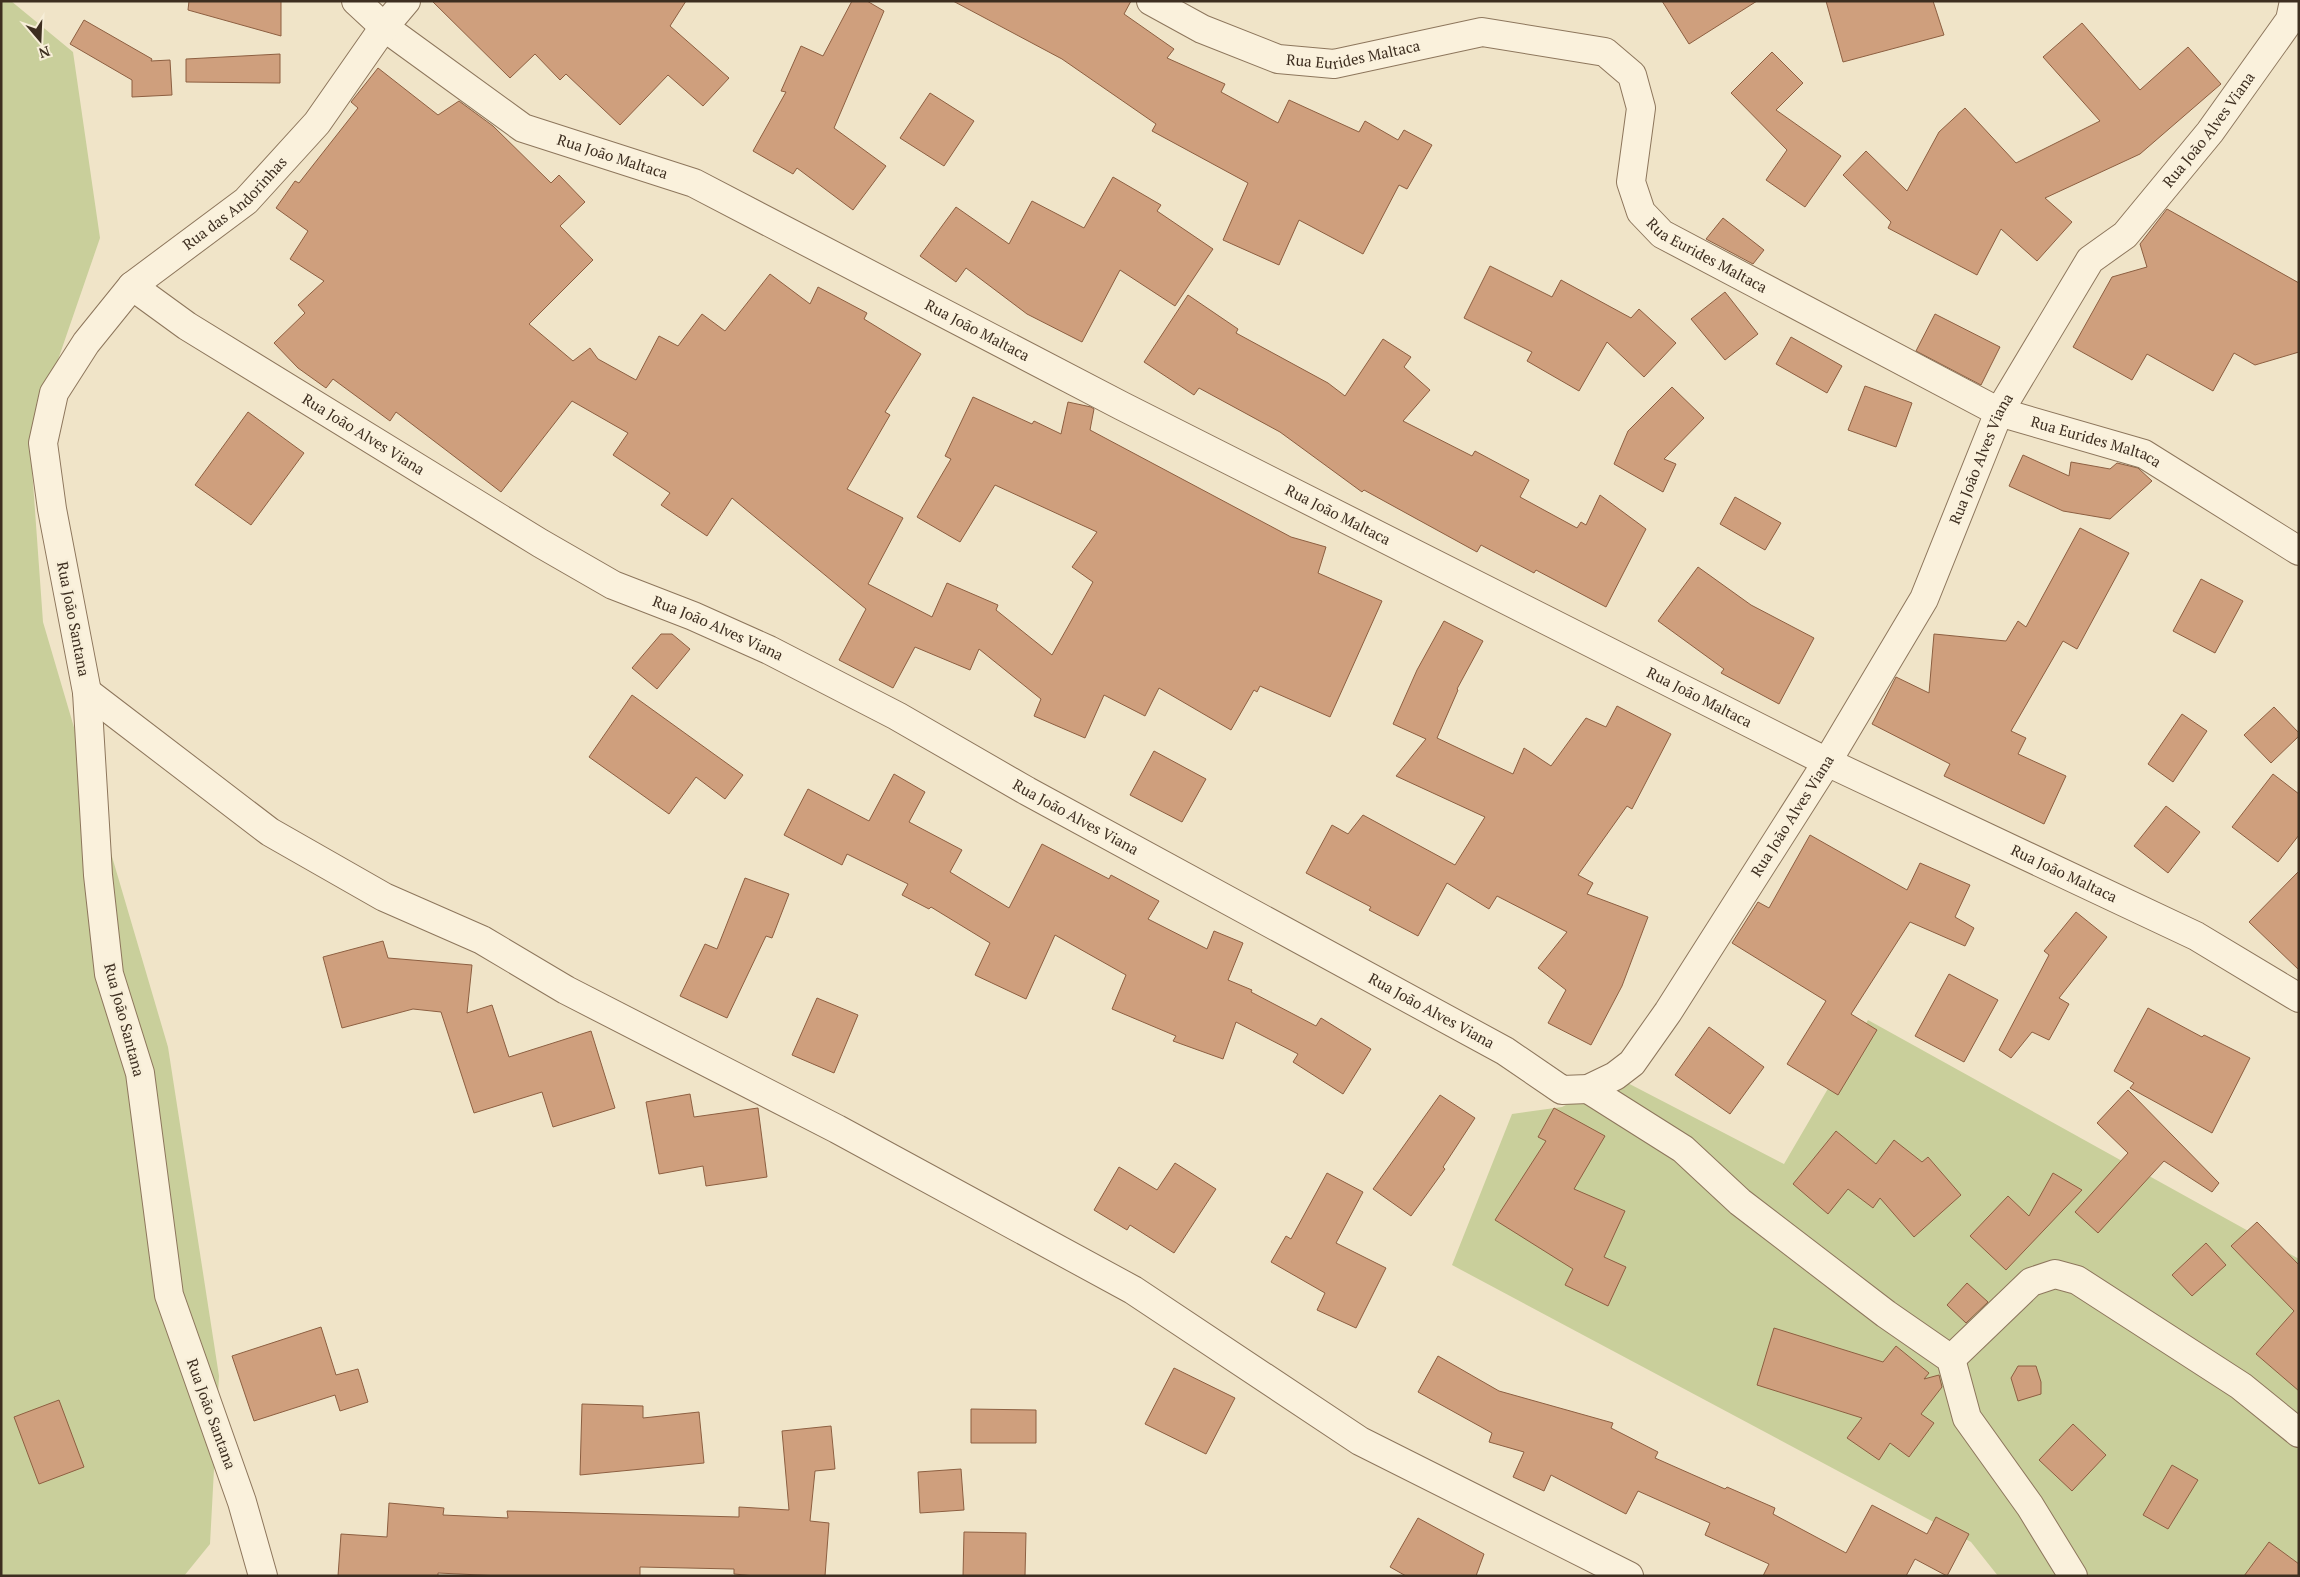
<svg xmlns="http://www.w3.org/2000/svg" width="2300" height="1577" viewBox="0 0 2300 1577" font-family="'PT Serif',serif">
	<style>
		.green { fill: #c9cf9b }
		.building { fill: #cf9f7d; stroke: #8d5f41 }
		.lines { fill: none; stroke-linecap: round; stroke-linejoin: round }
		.minor-casing { stroke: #8d765c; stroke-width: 30 }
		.minor { stroke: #faf1dc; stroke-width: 28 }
		.labels { text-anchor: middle; stroke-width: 5; stroke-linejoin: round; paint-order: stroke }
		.street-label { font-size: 15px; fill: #3d2e20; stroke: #f7eed8 }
	</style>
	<rect width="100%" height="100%" fill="#f0e4c8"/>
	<g class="green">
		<path d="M1,1h10l62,51 27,186 -70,203 13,181 125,425 51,329 -9,168 -26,32h-183z"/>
		<path d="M1868,1020l431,239v317h-301l-27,-34 -519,-277 60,-151 50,-7 56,-29 166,86z"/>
	</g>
	<g class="building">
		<path d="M189,1h92v35l-93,-26z"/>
		<path d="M432,1h254l-16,25 59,52 -26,28 -35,-31 -48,50 -54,-51 -6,6 -25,-26 -25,24z"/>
		<path d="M852,1h15l17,10 -50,117 52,38 -33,44 -56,-42 -4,6 -40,-23 33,-59 -5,-1 20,-45 22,10z"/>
		<path d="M953,1h178l-7,13 50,35 -7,9 58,26 -4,8 57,31 11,-23 70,32 6,-11 33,19 6,-10 28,15 -25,44 -8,-4 -36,69 -64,-34 -20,45 -56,-25 25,-57 -96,-52 4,-7 -94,-65z"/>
		<path d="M1662,1h95l-68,43z"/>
		<path d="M1826,1h107l11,34 -101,27z"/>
		<path d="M84,20l68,39 -1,2 19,-1 2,35 -40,2v-17l-62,-36z"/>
		<path d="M2082,23l58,67 48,-43 33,37 -81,70 -95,44 27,24 -35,39 -36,-32 -24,46 -89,-47 3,-6 -48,-47 23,-24 41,40 32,-59 26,-24 51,55 84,-42 -57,-64z"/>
		<path d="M1772,52l31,31 -27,27 65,46 -36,51 -39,-27 21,-30 -56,-57z"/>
		<path d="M280,54v29l-94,-1v-23z"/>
		<path d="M378,68l60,47 21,-14 34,25 58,57 8,-8 26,27 -25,24 33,34 -64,64 44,37 17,-13 8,11 38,21 23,-44 19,10 24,-32 23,17 45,-57 40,30 8,-17 49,26 -3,6 57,35 -36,58 5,3 -43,74 56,29 -35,66 64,33 15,-34 51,22 -2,5 56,45 41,-73 -21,-15 25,-35 -102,-47 -35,57 -43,-25 34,-58 -6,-3 28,-59 59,27 2,-3 27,13 7,-32 23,5 3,2 -4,21 201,107 35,10 -8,26 64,28 -52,116 -70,-31 -3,6 -3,-2 -23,40 -72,-42 -14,28 -41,-21 -19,43 -51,-22 7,-17 -62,-50 -9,21 -55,-23 -22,41 -54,-28 27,-51 -134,-111 -25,38 -46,-31 9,-12 -57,-38 15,-22 -56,-32 -71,91 -105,-80 -6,9 -57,-42 -7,9 -28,-20 -24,-25 31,-30 -7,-8 26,-24 -34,-22 18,-28 -32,-23 19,-27 4,2 59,-75 -7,-6z"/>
		<path d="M930,93l44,28 -30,45 -44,-28z"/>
		<path d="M1113,177l48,28 -4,6 56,38 -38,57 -55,-36 -38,72 -55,-28 -61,-46 -10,14 -36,-26 36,-49 53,37 23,-43 52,27z"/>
		<path d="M2167,209l132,74v69l-44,13 -21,-12 -21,38 -66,-37 -15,26 -59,-33 39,-70 35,-10 -7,-23z"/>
		<path d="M1723,218l41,32 -11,14 -47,-25z"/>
		<path d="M1490,266l62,31 9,-17 70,38 8,-9 37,34 -32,34 -37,-35 -28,49 -52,-30 5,-9 -68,-34z"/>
		<path d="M1725,292l33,42 -33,26 -34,-41z"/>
		<path d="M1188,295l50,34 -2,4 92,50 17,13 38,-57 28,18 -7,10 26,23 -27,31 69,35 3,-5 54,29 -9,17 57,31 4,-6 5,3 14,-30 46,34 -40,78 -70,-37 -2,3 -53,-28 -4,7 -113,-62 -2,2 -82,-60 -81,-44 -5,7 -50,-33z"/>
		<path d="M1935,314l65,33 -19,38 -65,-34z"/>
		<path d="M1791,337l51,29 -15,27 -51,-29z"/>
		<path d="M1865,386l47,17 -16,44 -48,-17z"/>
		<path d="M1672,387l32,31 -40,41 12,5 -13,28 -49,-28 14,-33z"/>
		<path d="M248,412l56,41 -53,72 -56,-40z"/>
		<path d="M2023,455l46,21 2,-14 39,7 7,-6 21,5 14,13 -42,38 -47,-8 -54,-25z"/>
		<path d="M1735,497l46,26 -16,27 -45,-26z"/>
		<path d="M2080,528l49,25 -52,96 -14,-8 -52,90 15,7 -8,16 48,22 -22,48 -100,-48 6,-12 -78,-40 24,-47 33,16 5,-59 72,7 12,-20 8,6z"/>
		<path d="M1698,567l53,38 63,33 -35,66 -58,-31 3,-4 -66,-48z"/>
		<path d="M2201,579l42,22 -28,52 -42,-22z"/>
		<path d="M1444,621l39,20 -26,48 1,1 -21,48 76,36 11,-26 27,18 35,-48 20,9 11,-21 54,28 -39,75 -5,-3 -49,69 15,8 -6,11 61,23 -26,69 -31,59 -43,-22 18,-33 -28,-22 29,-36 -70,-36 -8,13 -42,-26 -29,53 -49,-26 2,-3 -65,-34 26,-48 16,9 15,-19 92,50 30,-48 -89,-41 30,-37 -33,-15 24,-54z"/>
		<path d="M661,634h11l18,15 -33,40 -25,-21z"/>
		<path d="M632,695l111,80 -18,24 -29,-22 -27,37 -80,-57z"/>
		<path d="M2274,707l25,26v3l-28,27 -27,-28z"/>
		<path d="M2182,714l25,17 -34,51 -25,-18z"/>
		<path d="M1154,751l52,28 -24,43 -52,-27z"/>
		<path d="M894,774l31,18 -16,30 53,28 -12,22 59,36 33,-64 67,35 2,-4 48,26 -11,18 59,30 7,-18 29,12 -15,37 24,10 -1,2 65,34 5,-8 50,31 -28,45 -50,-32 5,-8 -62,-32 -13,37 -50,-18 3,-5 -64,-27 14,-34 -71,-40 -29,64 -51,-24 15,-32 -59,-36 -2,2 -27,-14 6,-11 -61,-30 -5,11 -58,-30 24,-46 61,32z"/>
		<path d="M2273,774l26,20v41l-21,27 -46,-35z"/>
		<path d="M2166,806l34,26 -32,41 -34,-27z"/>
		<path d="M1810,835l97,55 13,-27 50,22 -15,32 19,11 -9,18 -55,-24 -59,92 26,16 -39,65 -51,-31 39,-63 -94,-58 26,-41 11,6z"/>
		<path d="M2299,871v99l-50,-48z"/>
		<path d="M745,878l44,16 -17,44 -6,-2 -39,82 -47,-22 25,-52 12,5z"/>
		<path d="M2076,912l31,25 -48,61 10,6 -20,36 -17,-8 -21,26 -12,-8 50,-95 -5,-4z"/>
		<path d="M383,941l5,17 84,7 -5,48 25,-8 17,52 82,-26 24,77 -62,19 -11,-35 -68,21 -33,-101 -28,-3 -71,19 -19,-71z"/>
		<path d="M1949,974l49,26 -34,62 -49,-26z"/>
		<path d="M817,998l41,17 -24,58 -42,-18z"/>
		<path d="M2148,1008l54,29 2,-2 46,23 -38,75 -82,-45 4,-5 -20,-12z"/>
		<path d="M1709,1027l55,40 -34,47 -55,-39z"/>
		<path d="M2128,1090l91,93 -7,9 -48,-31 -66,72 -23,-21 53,-59 -31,-30z"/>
		<path d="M690,1094l4,23 64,-9 9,69 -61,9 -3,-20 -44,8 -13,-72z"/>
		<path d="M1440,1095l35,23 -32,49 2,2 -34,47 -38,-27z"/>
		<path d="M1554,1108l51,28 -31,53 51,22 -21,46 22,10 -18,39 -43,-21 8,-16 -78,-49 51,-79 -8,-4z"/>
		<path d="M1836,1131l40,33 18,-24 28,22 6,-5 33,38 -47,42 -34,-39 -7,10 -25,-19 -20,25 -35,-30z"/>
		<path d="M1175,1163l41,26 -42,64 -44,-28 -3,5 -33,-20 25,-43 38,23z"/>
		<path d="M1327,1173l36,19 -27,51 50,25 -30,60 -39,-18 8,-17 -54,-31 15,-26 5,3z"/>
		<path d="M2053,1173l29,17 -76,80 -36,-34 38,-40 21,20z"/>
		<path d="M2257,1222l42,43v126l-43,-37 38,-43 -63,-65z"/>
		<path d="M2206,1243l20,22 -34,31 -20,-21z"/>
		<path d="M1967,1283l21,19 -22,21 -19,-18z"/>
		<path d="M321,1327l15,48 22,-6 10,33 -28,9 -5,-16 -81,26 -22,-65z"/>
		<path d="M1774,1328l109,34 13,-16 33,27 -5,6 15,-4 3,12 -21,27 13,9 -25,34 -19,-14 -11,17 -32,-22 15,-20 -105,-33z"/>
		<path d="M1438,1356l61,35 114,32 -2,5 47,24 -3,6 70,31 2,-2 48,21 -2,6 73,39 26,-48 55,29 9,-17 33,17 -22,42 -32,-17 -9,17h-143l6,-12 -64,-29 5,-12 -72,-32 -12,23 -75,-39 -7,16 -31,-14 11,-25 -35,-10 3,-9 -74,-41z"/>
		<path d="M2018,1366h18l5,16v12l-23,7 -7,-23z"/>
		<path d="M1174,1368l61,30 -29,56 -61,-30z"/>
		<path d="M59,1400l25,67 -45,17 -25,-67z"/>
		<path d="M582,1404l61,2v12l56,-6 5,51 -124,12z"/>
		<path d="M971,1409l65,1v33h-65z"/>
		<path d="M2073,1424l33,31 -34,36 -33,-31z"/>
		<path d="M831,1426l4,43 -20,2 -5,50 19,2 -4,53h-70l-21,-2v-5l-94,-2v9h-139l-63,-3v3h-100l3,-42 46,3 2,-34 55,5 -1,7 65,3 -1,-7 232,6v-10l50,3 -7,-79z"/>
		<path d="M2172,1465l26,15 -30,49 -25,-14z"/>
		<path d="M961,1469l3,41 -44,3 -2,-41z"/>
		<path d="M1418,1518l66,36 -8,22h-70l-16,-9z"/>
		<path d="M964,1532l62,1 -1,43h-62z"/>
		<path d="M2269,1542l30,22v12h-55z"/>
	</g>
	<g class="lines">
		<defs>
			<g id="minor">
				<path id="s1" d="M356,1l28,26 139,101 171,55 428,223 705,356 369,174 103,62"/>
				<path id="s2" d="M1151,1l51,28 76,30 56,5 148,-32 123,20 27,23 9,33 -10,74 10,30 21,22 337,178 145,42 155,97"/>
				<path id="s3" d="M132,286l55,40 353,217 73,42 80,31 76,34 128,66 130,75 478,260 57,39 26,-1 27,-13 17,-13 36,-51 159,-250 97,-163 75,-187 91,-152 35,-25 85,-103 80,-112 4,-19"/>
				<path d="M87,692l183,140 114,65 98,43 84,50 271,139 296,161 227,151 269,135"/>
				<path d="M1588,1089l95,60 57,53 146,112 65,45 16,59 63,88 43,70"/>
				<path d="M1951,1359l80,-77 24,-8 22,6 164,106 58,47"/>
				<path id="s4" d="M263,1576l-21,-74 -73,-207 -29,-222 -31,-99 -11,-99 -11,-183 -35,-183 -9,-66 11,-50 32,-50 46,-57 114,-85 71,-78 67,-96 22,-26"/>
			</g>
		</defs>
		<use href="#minor" class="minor-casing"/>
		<use href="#minor" class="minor"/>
	</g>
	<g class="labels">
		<g class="street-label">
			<text dy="5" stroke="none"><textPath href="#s2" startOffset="216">Rua Eurides Maltaca</textPath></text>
			<text dy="5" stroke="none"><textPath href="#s3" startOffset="2825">Rua João Alves Viana</textPath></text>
			<text dy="5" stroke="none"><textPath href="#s1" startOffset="304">Rua João Maltaca</textPath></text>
			<text dy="5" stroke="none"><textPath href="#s4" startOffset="1476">Rua das Andorinhas</textPath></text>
			<text dy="5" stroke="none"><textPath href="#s2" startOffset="728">Rua Eurides Maltaca</textPath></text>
			<text dy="5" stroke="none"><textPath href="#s1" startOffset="709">Rua João Maltaca</textPath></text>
			<text dy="5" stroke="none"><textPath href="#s3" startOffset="275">Rua João Alves Viana</textPath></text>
			<text dy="5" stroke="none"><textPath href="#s2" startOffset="1161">Rua Eurides Maltaca</textPath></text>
			<text dy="5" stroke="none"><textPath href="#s3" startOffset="2420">Rua João Alves Viana</textPath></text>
			<text dy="5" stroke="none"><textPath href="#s1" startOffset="1114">Rua João Maltaca</textPath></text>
			<text transform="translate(73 619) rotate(79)" y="5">Rua João Santana</text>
			<text dy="5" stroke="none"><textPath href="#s3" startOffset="680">Rua João Alves Viana</textPath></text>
			<text dy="5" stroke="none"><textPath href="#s1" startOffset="1519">Rua João Maltaca</textPath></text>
			<text dy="5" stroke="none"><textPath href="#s3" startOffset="2015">Rua João Alves Viana</textPath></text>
			<text dy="5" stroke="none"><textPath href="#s3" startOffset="1085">Rua João Alves Viana</textPath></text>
			<text dy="5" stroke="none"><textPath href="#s1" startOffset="1924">Rua João Maltaca</textPath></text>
			<text dy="5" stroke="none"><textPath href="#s3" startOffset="1490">Rua João Alves Viana</textPath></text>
			<text transform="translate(124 1020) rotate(75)" y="5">Rua João Santana</text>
			<text transform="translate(211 1414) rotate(70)" y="5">Rua João Santana</text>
		</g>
	</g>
	<rect width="2300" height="1577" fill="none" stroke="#3d2e20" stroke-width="5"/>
	<g transform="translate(40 40) rotate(161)" stroke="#f7eed8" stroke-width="4" paint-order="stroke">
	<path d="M0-4L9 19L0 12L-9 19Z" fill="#3d2e20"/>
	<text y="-8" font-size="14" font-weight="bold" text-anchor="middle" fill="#3d2e20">N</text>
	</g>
</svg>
